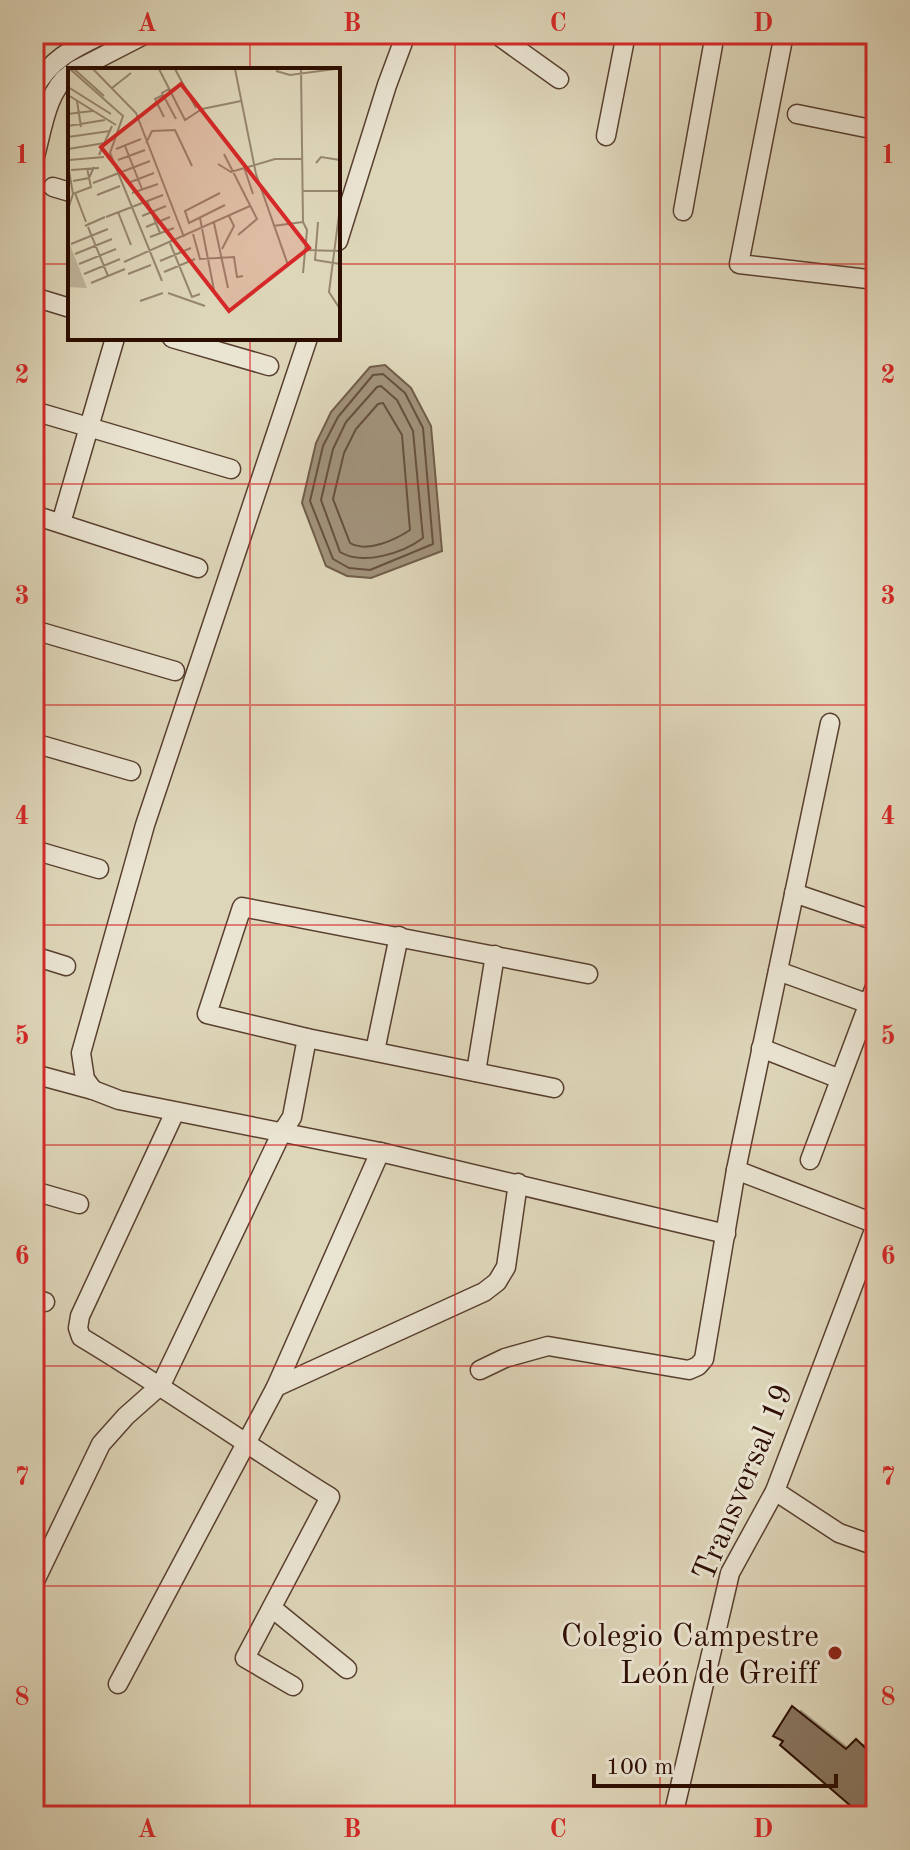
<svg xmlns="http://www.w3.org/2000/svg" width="910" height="1850" viewBox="0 0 910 1850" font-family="'Old Standard TT',serif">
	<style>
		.water { fill: #a1927a; stroke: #725d4a; stroke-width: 2 }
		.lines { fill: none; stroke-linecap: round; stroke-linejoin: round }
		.shore { stroke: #66503e; stroke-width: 2 }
		.building { fill: #897661; stroke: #2c0d01; stroke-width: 2; filter: url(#shadow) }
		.minor-casing { stroke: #583f2f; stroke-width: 21 }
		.minor { stroke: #eae4d2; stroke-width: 18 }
		.grid { fill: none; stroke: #d62828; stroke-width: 2; stroke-opacity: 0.55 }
		.poi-dot { fill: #8f2418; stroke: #eae4d2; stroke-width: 3 }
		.labels { text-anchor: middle; stroke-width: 6; stroke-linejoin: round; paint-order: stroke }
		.street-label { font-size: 32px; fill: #2c0d01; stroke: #eae4d2 }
		.poi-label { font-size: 32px; fill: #2c0d01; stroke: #eae4d2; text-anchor: end }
		.inset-road { fill: none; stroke: #97866f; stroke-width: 2 }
		.view { fill: #d62828; fill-opacity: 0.15; stroke: #d62828; stroke-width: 4 }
		.inset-edge { fill: none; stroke: #2c0d01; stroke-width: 4 }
		.neatline { fill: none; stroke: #d62828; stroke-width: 3 }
		.grid-label { font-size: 26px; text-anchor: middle; font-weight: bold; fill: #d62828 }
	</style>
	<defs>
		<filter id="shadow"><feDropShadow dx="9" dy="5" stdDeviation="0" flood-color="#0004"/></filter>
	</defs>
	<rect width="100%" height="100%" fill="#ded6b9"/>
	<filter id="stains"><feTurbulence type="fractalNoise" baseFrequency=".0025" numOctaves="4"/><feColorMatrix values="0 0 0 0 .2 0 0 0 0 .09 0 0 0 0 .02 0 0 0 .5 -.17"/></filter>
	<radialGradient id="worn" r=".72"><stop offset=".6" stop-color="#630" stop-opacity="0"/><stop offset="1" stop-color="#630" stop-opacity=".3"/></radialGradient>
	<path class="water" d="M385,365l26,23 20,38 11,125 -71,27 -24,-2 -21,-10 -24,-63 14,-60 15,-31 39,-45z"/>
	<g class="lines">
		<g class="shore">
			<path d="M383,374l22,19 18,35 10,116 -63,26 -21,-2 -16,-9 -23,-58 13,-55 15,-29 35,-42z"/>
			<path d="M381,386l16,14 16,31 10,107c-20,15 -60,28 -83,14l-19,-52 12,-51 13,-27 31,-35z"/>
			<path d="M383,403l19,32 8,95c-15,10 -43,23 -60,13l-17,-44 11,-46 12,-24 22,-25z"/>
		</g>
	</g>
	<path class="building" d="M792,1706l54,43 10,-10 20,19v45l-12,13h-7l-7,-7 2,-2 -72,-62 3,-4 -10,-5z"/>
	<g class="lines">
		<defs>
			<g id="minor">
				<path d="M496,34l63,45"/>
				<path d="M784,34l-45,230 137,16"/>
				<path d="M76,70l70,-36"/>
				<path d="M34,89c16,-30 40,-41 69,-55"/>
				<path d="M797,114l79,16"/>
				<path d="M606,136l20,-102"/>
				<path d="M34,160c8,-27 12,-69 36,-86"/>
				<path d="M53,187l17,5"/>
				<path d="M683,211l32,-177"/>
				<path d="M338,241l49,-156 19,-51"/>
				<path d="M34,297l36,11"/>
				<path d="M172,338l97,28"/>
				<path d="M34,411l197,58"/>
				<path d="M34,515l164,53"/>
				<path d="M61,523l54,-185"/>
				<path d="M34,630l141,41"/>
				<path d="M34,743l97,28"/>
				<path d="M34,850l65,19"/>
				<path d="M794,893l82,28"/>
				<path d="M34,956l32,10"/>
				<path d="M778,971l91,33"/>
				<path d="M761,1048l79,31"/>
				<path d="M375,1051l24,-115"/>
				<path d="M476,1072l19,-117"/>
				<path d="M34,1074l59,16 26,10 261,52 346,82"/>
				<path d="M554,1088l-247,-50 -100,-24 35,-107 346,67"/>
				<path d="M93,1090l-8,-11 -4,-26 64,-228 163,-487"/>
				<path d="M175,1112l-95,204 -2,12 3,9c85,51 165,108 249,160l-85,161 48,28"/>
				<path d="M810,1160l66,-176"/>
				<path d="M736,1170l140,54"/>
				<path d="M34,1191l45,13"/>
				<path d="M34,1299l11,3"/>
				<path d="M480,1370l25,-12 43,-12 141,24 9,-4 6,-7 32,-189 94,-447"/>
				<path d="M276,1387l208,-95 13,-10 9,-15 12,-84"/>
				<path d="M775,1491l64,42 37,13"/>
				<path d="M34,1583l67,-139 25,-28 35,-31 120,-251 11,-17 15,-79"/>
				<path d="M272,1608l75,61"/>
				<path d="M118,1684l158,-297 104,-235"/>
				<path d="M673,1816l57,-243 45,-82 101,-266"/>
			</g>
		</defs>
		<use href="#minor" class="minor-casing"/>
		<use href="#minor" class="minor"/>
	</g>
	<path class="grid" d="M250,34v36M455,34v1782M660,34v1782M34,264h36M338,264h538M250,338v1478M34,484h842M34,705h842M34,925h842M34,1145h842M34,1366h842M34,1586h842"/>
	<circle class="poi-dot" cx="835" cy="1653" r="8"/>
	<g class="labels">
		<g class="street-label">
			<text transform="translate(742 1482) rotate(-67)" y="11">Transversal 19</text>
		</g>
		<g class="poi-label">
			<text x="819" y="1646">Colegio Campestre<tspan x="819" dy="37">León de Greiff</tspan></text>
		</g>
	</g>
	<g transform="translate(68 68)">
		<rect width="272" height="272" fill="#ded6b9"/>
		<path d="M0,172l19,48 -19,-1z" fill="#c0b49a"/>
		<path class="inset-road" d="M2,1l53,47 -13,37 52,128M6,1l30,27M25,1l43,44 48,124M91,1l26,51 17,-11 39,-8M107,1l21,39M167,1l21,105 32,91M233,1l2,153 4,8 -4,43M208,3l14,4 45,-6M0,19l43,27M44,20l19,-15M101,21l-7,4 14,26M0,27l48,30M95,27l-8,4 9,18M9,33l4,26M0,46l24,-3M0,58l37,-6M0,69l42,-6M78,75l6,-12 23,-1 17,36M57,78l17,43M0,81l37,-6M48,81l25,-10M156,86l33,65 -19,16M31,87l13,-29M1,92l35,-3M50,92l27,-10M248,95l5,-6 19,3M150,96l13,8 44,-13h27M0,97l5,29 -5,15M176,99l9,27M3,102l28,-2M5,113l16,-3 5,-11M25,115l57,-22M60,115l26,-10M234,123h38M64,125l26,-9M152,125l-35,18 4,12 36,-18M29,127l23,-9M79,133l13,32M272,139l-11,85 11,17M50,144l13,33M74,148l24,-10M38,149l57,-22M132,150l14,72M18,154l-11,-29 16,-6 -4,-19M250,154l-3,38 25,4M22,155l-5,3 20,-9M146,155l14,65M205,158l30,-4M20,159l20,49M78,159l24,-10M125,166l7,25 34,-2 3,20 6,-1M82,169l24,-9M102,175l22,54 8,-3M3,176l37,-15M154,181l12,-23 -5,-10M236,182l36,1M7,186l37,-15M92,193l31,-13M56,194l126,-56M11,196l37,-15M96,204l31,-13M16,206l36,-15M60,206l23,-9M23,215l34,-14M100,225l37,13M72,233l23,-8"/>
		<path class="view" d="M113,16l128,164 -80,63 -128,-164z"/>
		<rect width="272" height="272" class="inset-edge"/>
	</g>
	<rect width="910" height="1850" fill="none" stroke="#ded6b9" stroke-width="88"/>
	<path d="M594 1774v12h242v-12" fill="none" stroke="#2c0d01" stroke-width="4"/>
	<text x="606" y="1774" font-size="24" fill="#2c0d01" stroke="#eae4d2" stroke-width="6" paint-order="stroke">100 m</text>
	<rect x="44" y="44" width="822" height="1762" class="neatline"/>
	<g class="grid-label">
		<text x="147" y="31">A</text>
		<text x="352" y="31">B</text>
		<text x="558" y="31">C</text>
		<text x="763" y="31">D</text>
		<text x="22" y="163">1</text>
		<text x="888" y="163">1</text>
		<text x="22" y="383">2</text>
		<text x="888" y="383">2</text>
		<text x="22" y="604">3</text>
		<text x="888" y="604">3</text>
		<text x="22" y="824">4</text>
		<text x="888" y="824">4</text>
		<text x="22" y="1044">5</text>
		<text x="888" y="1044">5</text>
		<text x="22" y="1264">6</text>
		<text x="888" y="1264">6</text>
		<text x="22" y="1485">7</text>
		<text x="888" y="1485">7</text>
		<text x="22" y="1705">8</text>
		<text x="888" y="1705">8</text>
		<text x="147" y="1837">A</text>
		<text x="352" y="1837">B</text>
		<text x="558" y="1837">C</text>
		<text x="763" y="1837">D</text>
	</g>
	<rect width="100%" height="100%" filter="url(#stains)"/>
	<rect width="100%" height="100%" fill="url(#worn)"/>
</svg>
